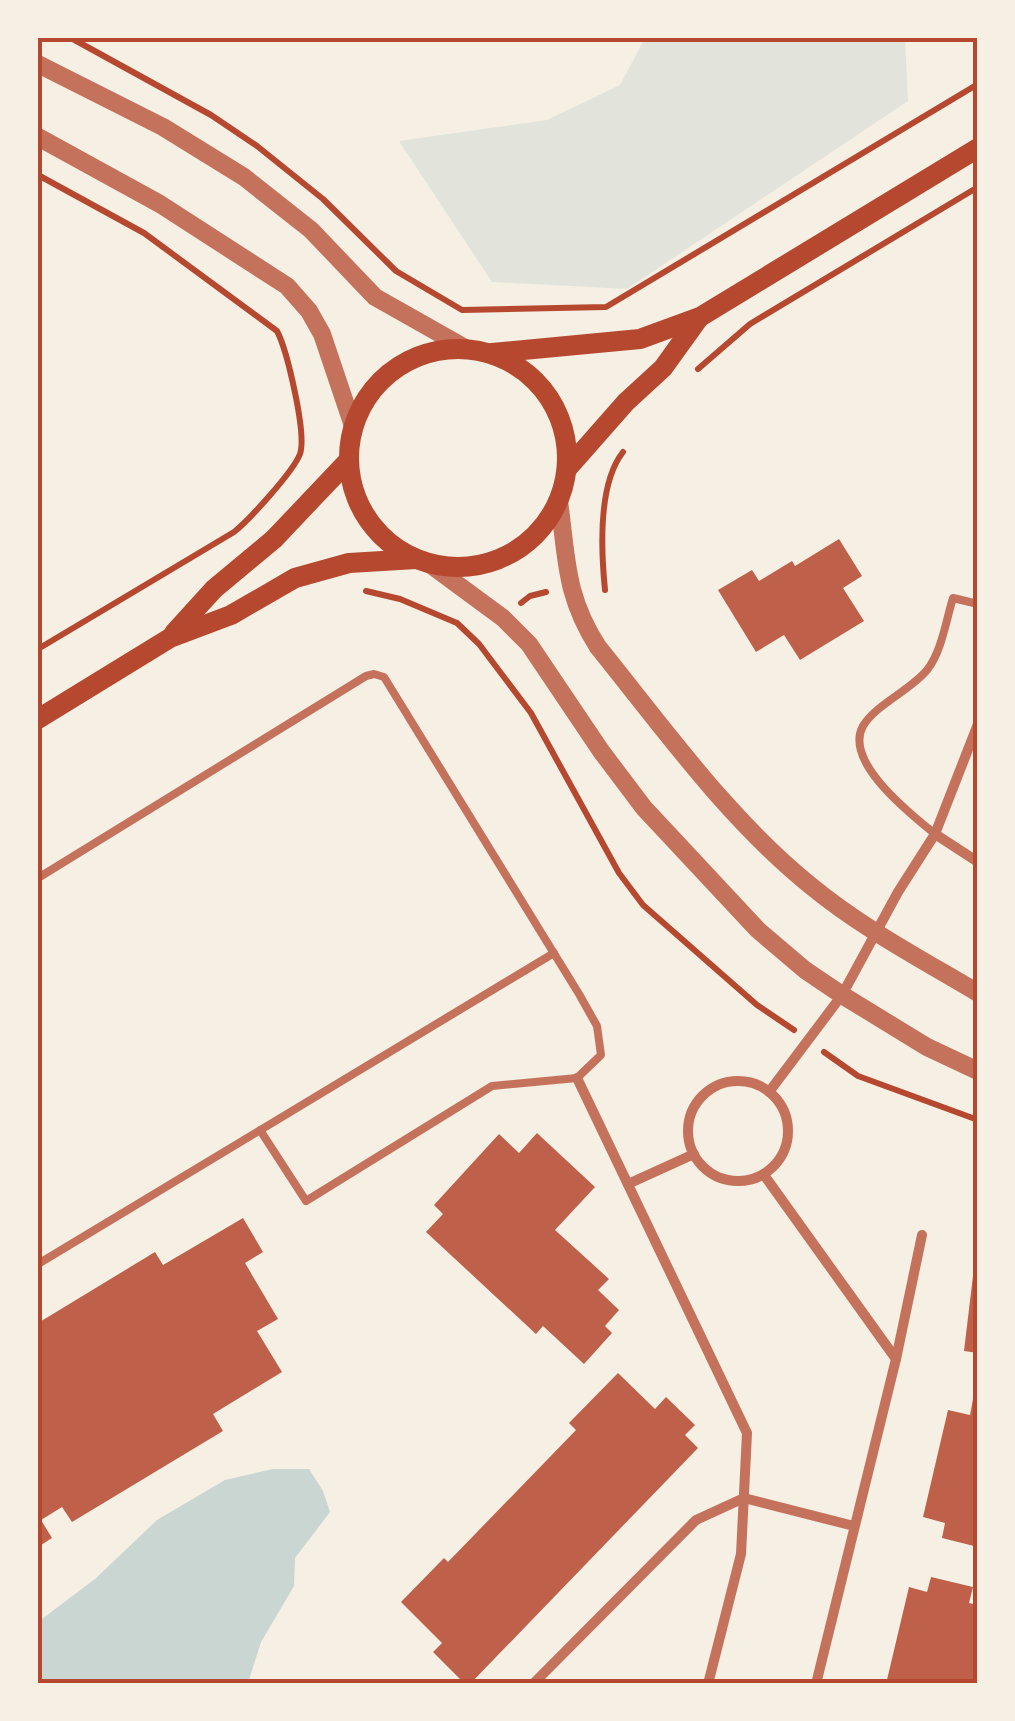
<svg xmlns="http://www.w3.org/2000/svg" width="1015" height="1721" viewBox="0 0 1015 1721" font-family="'Alegreya Sans',sans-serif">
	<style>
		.green { fill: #e2e4dc }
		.water { fill: #c9d6d2 }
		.building { fill: #bf614a }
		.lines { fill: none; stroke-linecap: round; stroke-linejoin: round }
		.path { stroke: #b5482f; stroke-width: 6 }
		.service { stroke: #c5725c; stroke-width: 8 }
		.minor { stroke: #c5725c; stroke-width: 10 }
		.tertiary { stroke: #c5725c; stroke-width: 18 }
		.secondary { stroke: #b5482f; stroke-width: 20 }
		.neatline { fill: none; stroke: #b5482f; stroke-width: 4 }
	</style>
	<rect width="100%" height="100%" fill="#f6efe4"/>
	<path class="green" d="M645,38h260l3,63 -281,188 -135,-7 -93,-141 148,-21 73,-35z"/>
	<path class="water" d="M273,1469h36l14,22 7,21 -35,46 -1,28 -33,56 -13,41h-210v-61l57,-43 62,-59 68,-40z"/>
	<g class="building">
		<path d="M839,539l23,37 -19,12 21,33 -64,39 -16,-25 -28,17 -38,-62 34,-20 7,11 33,-20 3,5z"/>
		<path d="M537,1133l58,54 -40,43 54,49 -11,11 21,20 -14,16 7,7 -28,31 -41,-38 -7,8 -110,-102 17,-18 -9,-9 65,-71 20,19z"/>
		<path d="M243,1218l20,34 -18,11 33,56 -21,12 25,41 -69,42 10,17 -151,91 -10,-15 -21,13 11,18 -14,9v-224l117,-71 8,13z"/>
		<path d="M975,1259h3v94l-14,-2z"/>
		<path d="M618,1373l37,36 11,-12 29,28 -10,10 13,13 -228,236h-5l-32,-32 9,-9 -41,-41 43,-44 4,4 128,-132 -7,-7z"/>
		<path d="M973,1399l5,1v147l-36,-9 3,-15 -22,-6 25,-107 22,5z"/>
		<path d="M931,1577l42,10 -4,16 9,2v65l-4,14h-88l23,-97 18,5z"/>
	</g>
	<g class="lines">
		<g class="path">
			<path d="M71,38l140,77 46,31 66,53 73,72 66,39 144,-3 372,-223"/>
			<path d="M38,175l106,58 133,98c10,19 30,103 23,123 -7,18 -51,66 -66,78l-196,117"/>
			<path d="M698,369l52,-45 228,-137"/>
			<path d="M605,590c-4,-40 -7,-106 18,-138"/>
			<path d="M366,591l34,8 57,24 22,21 52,69 88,160 24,32 114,100 37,25"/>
			<path d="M521,603l9,-7 16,-4"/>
			<path d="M824,1052l34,24 120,44"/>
		</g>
		<g class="service">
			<path d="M935,834c-23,-19 -92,-72 -72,-108 12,-21 48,-36 64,-56 15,-19 19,-50 26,-72l25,6"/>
			<path d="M38,878l328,-202 8,-2 10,3 195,317 18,32 4,29 -24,23 -85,8 -186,115 -46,-71"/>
			<path d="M38,1264l516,-311"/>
		</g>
		<g class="minor">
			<path d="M935,834l43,28"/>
			<path d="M577,1078l170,355 -6,121 -33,130"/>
			<circle cx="738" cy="1131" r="50"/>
			<path d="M769,1092l73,-97 56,-103 37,-58 43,-110"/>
			<path d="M764,1175l132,184 -80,325"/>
			<path d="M628,1184l66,-30"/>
			<path d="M896,1359l26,-124"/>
			<path d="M533,1684l163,-164 48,-22 110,28"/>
		</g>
		<g class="tertiary">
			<path d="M38,64l125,63 81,50 67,53 64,67 92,52"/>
			<path d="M38,137l122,67 127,82 22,25 13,23 31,92"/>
			<path d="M559,501c8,58 6,95 39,146 67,83 130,172 213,239 51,42 110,73 167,107"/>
			<path d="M427,562l76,56 26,26 72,107 43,57 114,122 47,40 37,25 85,52 51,24"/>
		</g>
		<g class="secondary">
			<circle cx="458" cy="458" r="109"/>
			<path d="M492,353l148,-14 60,-22 278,-169"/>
			<path d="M567,469l59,-67 37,-34 36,-50"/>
			<path d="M174,633l40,-44 60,-50 75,-79"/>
			<path d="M38,719l132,-81 61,-23 64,-37 54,-15 67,-4"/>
		</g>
	</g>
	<rect width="1015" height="1721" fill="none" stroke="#f6efe4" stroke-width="80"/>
	<rect x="40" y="40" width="935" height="1641" class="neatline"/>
</svg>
